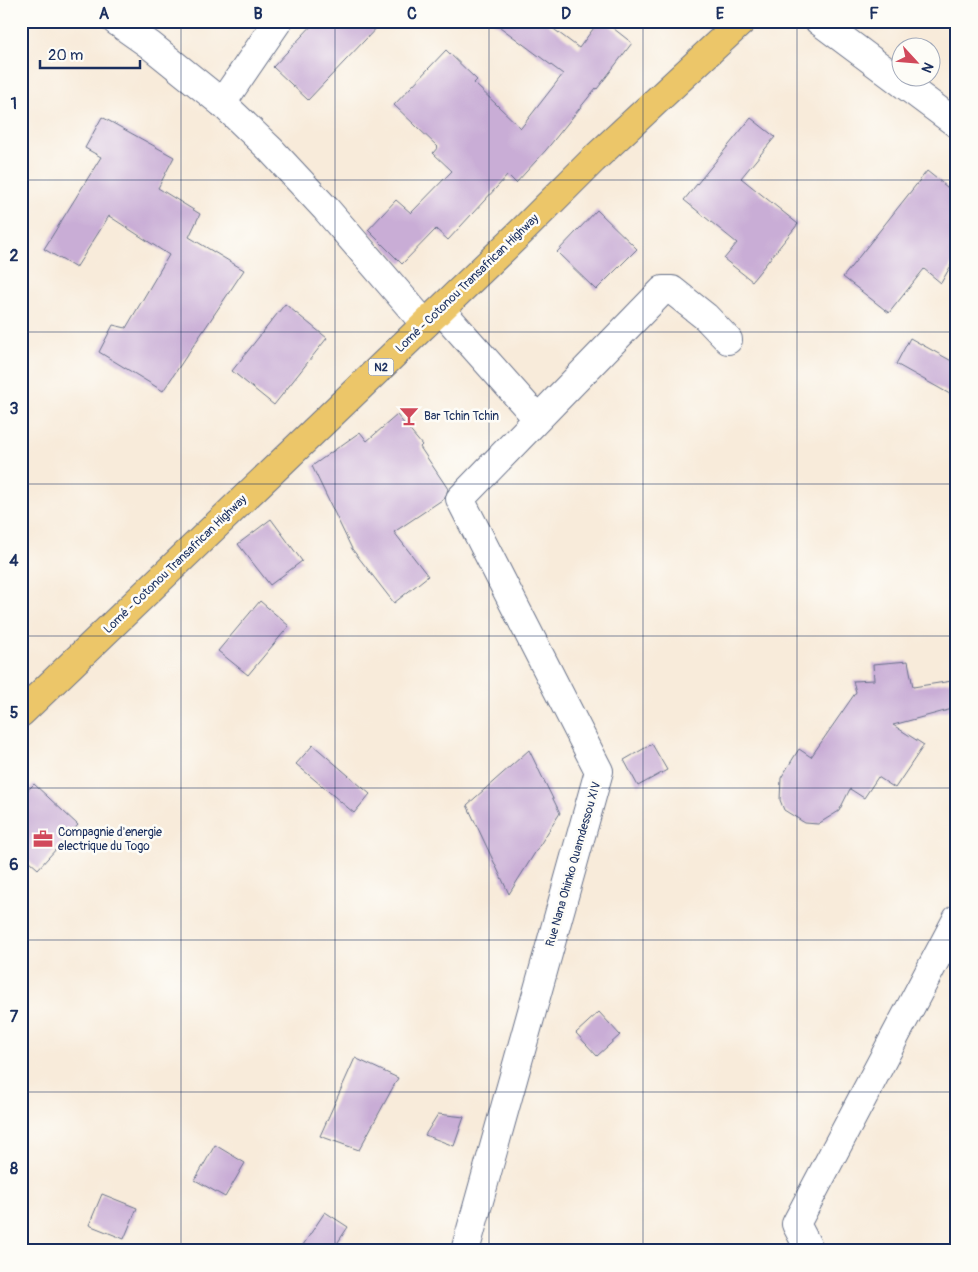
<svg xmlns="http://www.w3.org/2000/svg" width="978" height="1272" viewBox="0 0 978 1272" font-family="Pangolin,sans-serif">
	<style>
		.building { fill: #c9add6 }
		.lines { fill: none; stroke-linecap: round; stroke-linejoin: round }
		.minor-casing { stroke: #687189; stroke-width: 30 }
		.highway-casing { stroke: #687189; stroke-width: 30 }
		.minor { stroke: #fff; stroke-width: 28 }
		.highway { stroke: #ecc669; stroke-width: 28 }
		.grid { fill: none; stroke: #1b2f5e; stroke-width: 1; stroke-opacity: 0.55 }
		.labels { text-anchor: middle; stroke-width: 5; stroke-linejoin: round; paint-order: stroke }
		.shield { fill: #fdfcf7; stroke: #5f6c8c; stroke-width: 1 }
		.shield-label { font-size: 11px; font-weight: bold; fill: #1b2f5e }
		.street-label { font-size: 12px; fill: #1b2f5e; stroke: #fdfcf7 }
		.poi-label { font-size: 12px; fill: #1b2f5e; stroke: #fdfcf7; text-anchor: start }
		.neatline { fill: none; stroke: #1b2f5e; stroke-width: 2 }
		.grid-label { font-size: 16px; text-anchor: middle; font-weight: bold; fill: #1b2f5e }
	</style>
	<rect width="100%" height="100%" fill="#fdfcf7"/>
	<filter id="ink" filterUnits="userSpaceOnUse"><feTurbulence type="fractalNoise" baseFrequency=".02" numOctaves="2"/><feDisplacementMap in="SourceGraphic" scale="10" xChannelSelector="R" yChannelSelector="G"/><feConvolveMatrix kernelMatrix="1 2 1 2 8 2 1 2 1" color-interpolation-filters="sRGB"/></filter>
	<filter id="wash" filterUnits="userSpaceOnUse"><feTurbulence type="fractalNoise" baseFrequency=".0096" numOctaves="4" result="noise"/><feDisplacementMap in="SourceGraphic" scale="20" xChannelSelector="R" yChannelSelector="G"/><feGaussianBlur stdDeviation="1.12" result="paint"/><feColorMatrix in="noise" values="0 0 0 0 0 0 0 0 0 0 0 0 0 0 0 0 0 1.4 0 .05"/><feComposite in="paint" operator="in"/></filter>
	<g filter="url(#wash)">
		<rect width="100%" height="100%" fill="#f8ebda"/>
		<g id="blocks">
			<g class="building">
				<path d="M316,21h67l-75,79 -35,-33z"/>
				<path d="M492,21h51l36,27 20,-27h5l28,22 -35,46 -1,-1 -50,62 -30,33 -8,-8 -60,65 -12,-11 -34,35 -34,-34 28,-30 15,13 41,-42 -19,-18 5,-6 -44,-42 52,-55 31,30 -3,3 47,45 42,-54z"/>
				<path d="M102,117l72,40 -16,31 42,26 -11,23 55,33 -81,121 -64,-39 14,-27 13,3 43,-73 -60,-39 -33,52 -32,-19 57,-92 -16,-9z"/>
				<path d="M751,118l24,19 -34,41 57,46 -46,57 -28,-22 13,-16 -53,-43z"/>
				<path d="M927,171l30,24v60l-16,28 -17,-14 -35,44 -46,-36z"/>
				<path d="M597,210l40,39 -41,41 -39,-38z"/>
				<path d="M285,304l42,34 -53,67 -42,-34z"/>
				<path d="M910,338l47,26v34l-61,-34z"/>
				<path d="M397,415l25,30 -2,2 28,42 -3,9 -51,34 34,44 -34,27 -42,-54 -40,-83 48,-34 7,9z"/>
				<path d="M271,519l31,42 -32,24 -32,-41z"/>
				<path d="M260,601l29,25 -41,49 -30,-24z"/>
				<path d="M908,661l5,26 39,-6 4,27 -63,17 31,20 -29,43 -17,-11 -14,21 -14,-9 -11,22 -21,13 -13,-1 -21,-13 -4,-10 1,-22 18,-29 12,8 45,-65 -3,-11 21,-1 -1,-16z"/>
				<path d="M652,744l15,26 -29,16 -14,-26z"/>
				<path d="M313,745l57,49 -16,19 -58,-49z"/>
				<path d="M529,750l31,63 -51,81 -42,-89z"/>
				<path d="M34,784l44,41 -40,44 -17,-15v-57z"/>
				<path d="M599,1012l21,23 -23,21 -21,-23z"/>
				<path d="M355,1058l43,20 -39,72 -39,-14z"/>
				<path d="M438,1114l26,3 -10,29 -29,-11z"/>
				<path d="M215,1145l30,18 -20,34 -30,-17z"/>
				<path d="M102,1194l35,14 -13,31 -35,-14z"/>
				<path d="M325,1212l23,15 -16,24h-33z"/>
			</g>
		</g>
	</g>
	<g filter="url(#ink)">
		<use href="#blocks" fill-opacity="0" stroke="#687189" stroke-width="1"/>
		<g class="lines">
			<defs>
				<g id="minor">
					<path d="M116,21l34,24 72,58 48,46 56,60 99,115"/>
					<path d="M819,21l138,103"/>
					<path d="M222,103l56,-82"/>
					<path d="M441,310l96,108"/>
					<path d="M465,1251l134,-480 -139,-272 203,-209h9l34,27 22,23"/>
					<path d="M810,1251l-14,-27 161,-305"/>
				</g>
				<path id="highway" d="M21,713l498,-479 74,-74 149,-139"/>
			</defs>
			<use href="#minor" class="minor-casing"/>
			<use href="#highway" class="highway-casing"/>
			<use href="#minor" class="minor"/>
			<use href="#highway" class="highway"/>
		</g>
	</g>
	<path class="grid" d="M181,21v1230M335,21v1230M489,21v1230M643,21v1230M797,21v1230M21,180h936M21,332h936M21,484h936M21,636h936M21,788h936M21,940h936M21,1092h936"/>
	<defs>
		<symbol id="bar-bare" viewBox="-9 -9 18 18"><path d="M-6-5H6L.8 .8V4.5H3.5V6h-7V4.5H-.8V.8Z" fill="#d1495b" stroke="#fdfcf7" stroke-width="2.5" paint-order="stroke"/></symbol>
		<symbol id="office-bare" viewBox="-9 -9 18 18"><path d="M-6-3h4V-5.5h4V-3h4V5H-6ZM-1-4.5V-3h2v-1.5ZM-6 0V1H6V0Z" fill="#d1495b" stroke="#fdfcf7" stroke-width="2.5" paint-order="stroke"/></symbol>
	</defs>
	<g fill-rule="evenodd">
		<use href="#bar-bare" x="395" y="402" width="28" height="28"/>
		<use href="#office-bare" x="29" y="825" width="28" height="28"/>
	</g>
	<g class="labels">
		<rect class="shield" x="368.5" y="358.5" width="25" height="17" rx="4"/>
		<g class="shield-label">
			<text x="381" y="371">N2</text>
		</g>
		<g class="street-label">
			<text transform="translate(467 283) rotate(-44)" y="4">Lomé - Cotonou Transafrican Highway</text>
			<text transform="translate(175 564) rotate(-44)" y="4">Lomé - Cotonou Transafrican Highway</text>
			<text transform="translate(573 864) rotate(-74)" y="4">Rue Nana Ohinko Quamdessou XIV</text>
		</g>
		<g class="poi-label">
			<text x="424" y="420">Bar Tchin Tchin</text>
			<text x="58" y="836">Compagnie d'energie<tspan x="58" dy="14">electrique du Togo</tspan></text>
		</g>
	</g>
	<rect width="978" height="1272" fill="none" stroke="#fdfcf7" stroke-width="55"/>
	<g transform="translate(916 62) rotate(116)"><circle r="24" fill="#fdfcf7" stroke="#a3aaba"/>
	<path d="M0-4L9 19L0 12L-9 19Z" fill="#d1495b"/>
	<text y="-8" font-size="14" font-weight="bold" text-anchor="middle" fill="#1b2f5e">N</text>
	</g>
	<path d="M40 60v8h100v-8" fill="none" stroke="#1b2f5e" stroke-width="2.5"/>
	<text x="48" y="60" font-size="15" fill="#1b2f5e" stroke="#fdfcf7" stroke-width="4" paint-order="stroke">20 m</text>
	<rect x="28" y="28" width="922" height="1216" class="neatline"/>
	<g class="grid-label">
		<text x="104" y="19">A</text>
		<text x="258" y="19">B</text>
		<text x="412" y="19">C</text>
		<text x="566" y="19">D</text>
		<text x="720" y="19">E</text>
		<text x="874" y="19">F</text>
		<text x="14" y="109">1</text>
		<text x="14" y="261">2</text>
		<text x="14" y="414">3</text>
		<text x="14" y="566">4</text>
		<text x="14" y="718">5</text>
		<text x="14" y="870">6</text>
		<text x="14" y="1022">7</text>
		<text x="14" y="1174">8</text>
	</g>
</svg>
